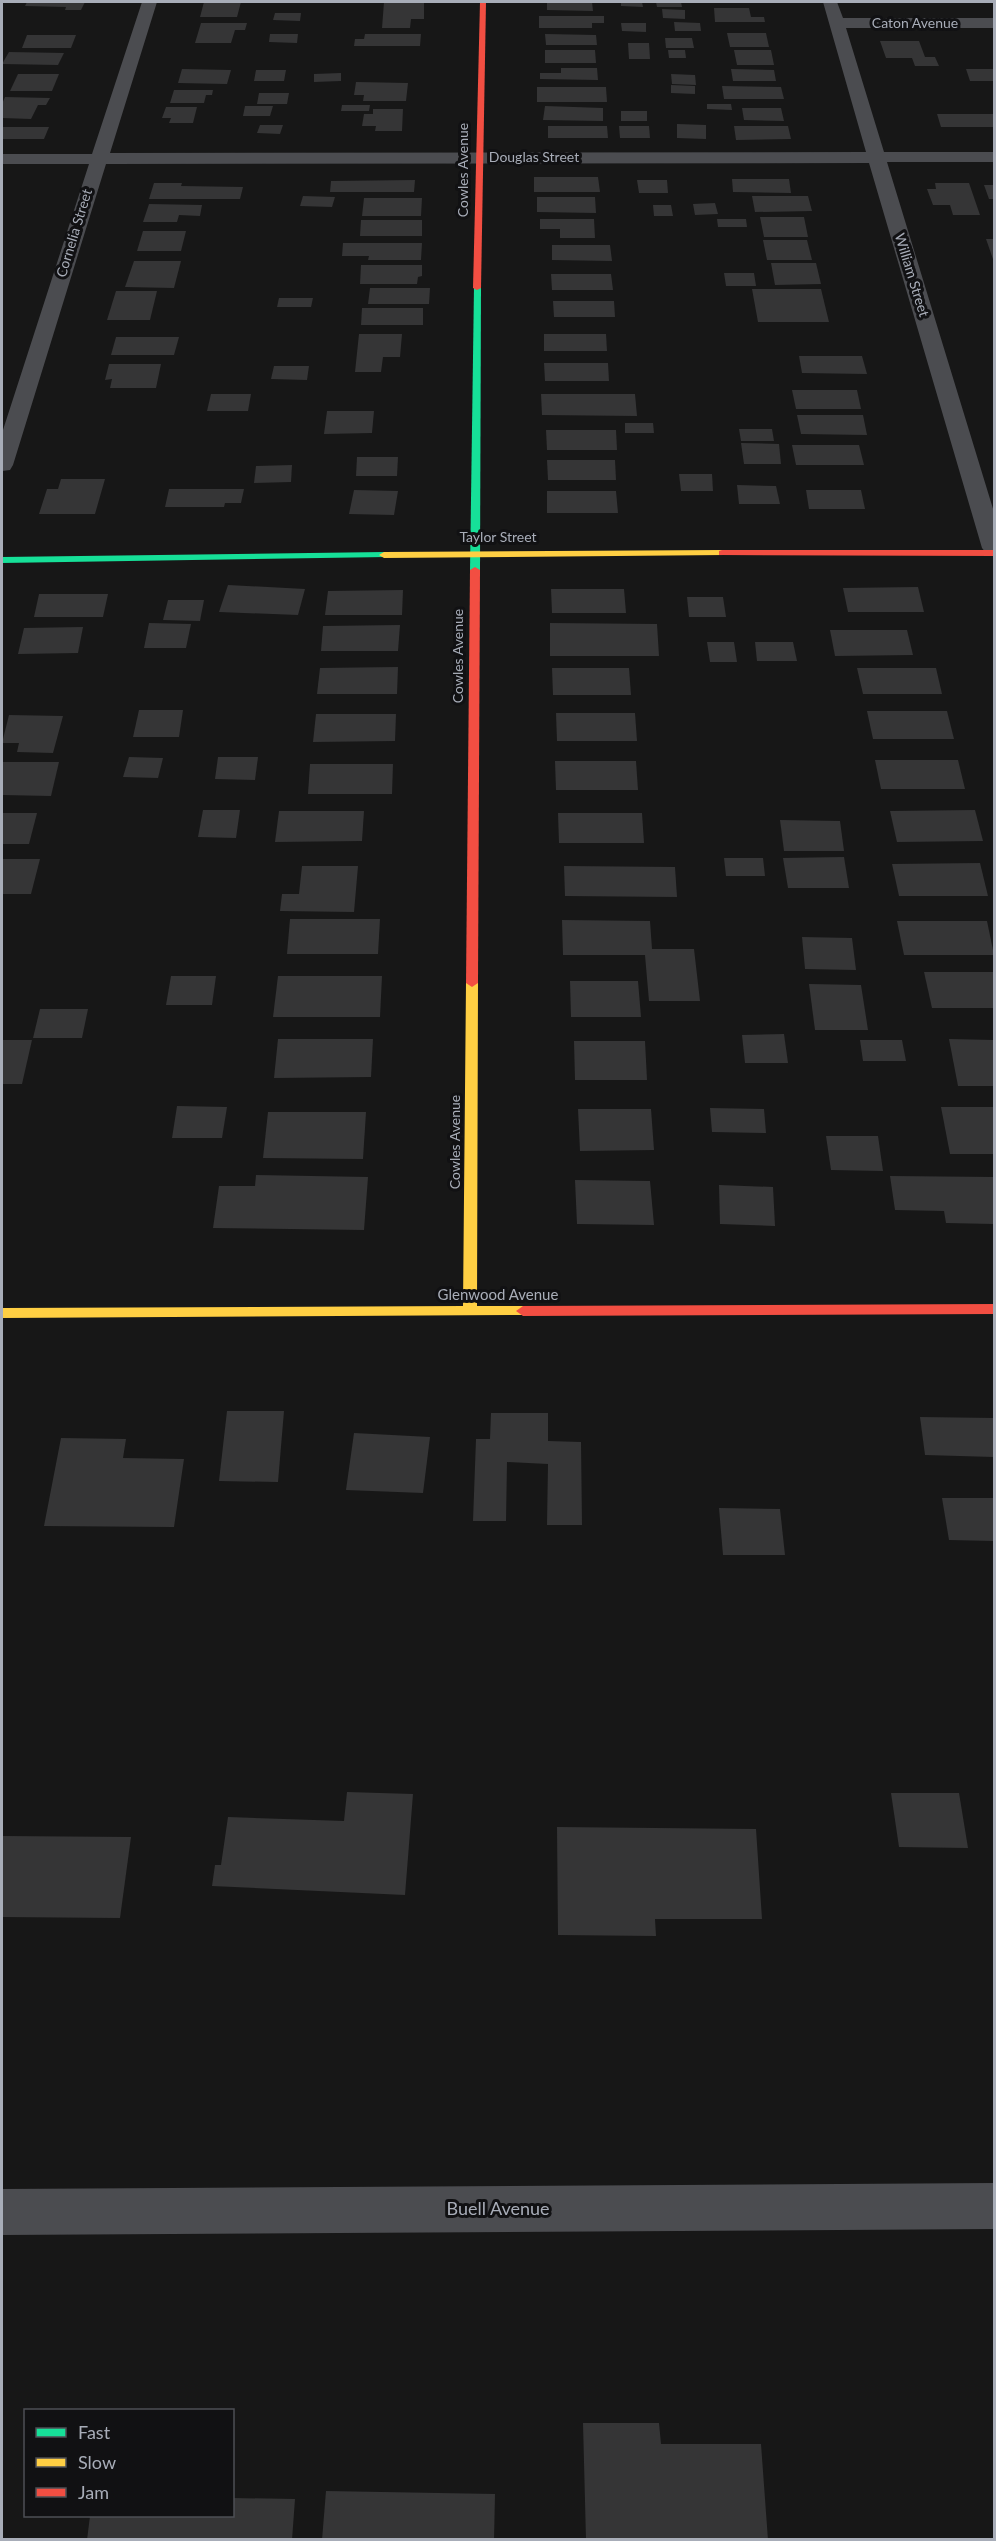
<svg xmlns="http://www.w3.org/2000/svg" width="996" height="2541" viewBox="0 0 996 2541" font-family="Lato,sans-serif">
	<style>
		.building { fill: #353536 }
		.lines { fill: none; stroke-linecap: round; stroke-linejoin: round }
		.street { fill: #4b4c50; fill-rule: evenodd }
		.fast { fill: #16e098; fill-rule: evenodd }
		.slow { fill: #ffcf43; fill-rule: evenodd }
		.jam { fill: #f24e42; fill-rule: evenodd }
		.labels { text-anchor: middle; stroke-width: 6; stroke-linejoin: round; paint-order: stroke }
		.far-street-label { font-size: 14px; fill: #a8adb8; stroke: #111113 }
		.street-label { font-size: 15px; fill: #a8adb8; stroke: #111113 }
		.near-street-label { font-size: 18px; fill: #a8adb8; stroke: #111113 }
	</style>
	<rect width="100%" height="100%" fill="#171717"/>
	<g class="building">
		<path d="M27,2h58l-4,8h-16l1,-3 -41,-1z"/>
		<path d="M204,2h37l-4,15h-37z"/>
		<path d="M384,2h40v17h-13l-1,9h-28z"/>
		<path d="M547,2h45l1,9 -46,-1z"/>
		<path d="M621,2h21l1,5 -22,-1z"/>
		<path d="M656,2h25l1,5h-25z"/>
		<path d="M714,8h35l2,9h13l1,5h-50z"/>
		<path d="M662,9l23,1v9l-22,-1z"/>
		<path d="M275,13h26l-1,8 -27,-1z"/>
		<path d="M539,16h65v7h-12v5h-53z"/>
		<path d="M674,22l26,1 1,8h-26z"/>
		<path d="M201,23h46l-2,7h-10l-4,13h-36z"/>
		<path d="M621,23h25v9l-24,-1z"/>
		<path d="M727,33h39l3,14h-39z"/>
		<path d="M270,34h28l-1,9 -28,-1z"/>
		<path d="M365,34h56l-1,12h-66l1,-7h9z"/>
		<path d="M545,34l51,1 1,10h-51z"/>
		<path d="M27,35h49l-5,13h-49z"/>
		<path d="M665,38h27l2,10h-28z"/>
		<path d="M880,41h39l6,16h10l4,9h-24l-3,-8h-26z"/>
		<path d="M628,43h21l1,16h-21z"/>
		<path d="M545,50h50l1,13h-51z"/>
		<path d="M668,50h17l1,8h-17z"/>
		<path d="M734,50h37l3,15h-37z"/>
		<path d="M9,52l55,1 -6,12 -56,-1z"/>
		<path d="M561,68h36l1,12 -58,-1v-6h21z"/>
		<path d="M182,69l49,1 -4,14 -49,-1z"/>
		<path d="M731,69l43,1 2,11h-43z"/>
		<path d="M966,69h28v12h-24z"/>
		<path d="M256,70h30l-2,11h-30z"/>
		<path d="M341,73v8l-27,1v-8z"/>
		<path d="M18,74h41l-7,17h-42z"/>
		<path d="M671,74l24,1 1,10 -24,-1z"/>
		<path d="M356,82l52,1 -2,18h-43l1,-6h-10z"/>
		<path d="M671,85l24,1v8l-24,-1z"/>
		<path d="M722,86l59,1 3,12h-60z"/>
		<path d="M537,87h69l1,15h-70z"/>
		<path d="M174,90h39l-1,5h-6l-2,8h-34z"/>
		<path d="M259,93h30l-2,11h-30z"/>
		<path d="M5,97l45,1 -4,7h-8l-7,14 -29,-1v-14z"/>
		<path d="M707,104h24l1,6 -25,-1z"/>
		<path d="M342,105h28l-1,6h-28z"/>
		<path d="M245,106h28l-3,10h-27z"/>
		<path d="M545,106l58,2v13l-60,-1z"/>
		<path d="M166,107h31l-4,16h-24l2,-5h-9z"/>
		<path d="M742,108h39l3,13 -40,-1z"/>
		<path d="M373,109h30l-1,22h-27l1,-5h-14l2,-12h9z"/>
		<rect x="621" y="111" width="26" height="10"/>
		<path d="M937,114h56l1,13h-53z"/>
		<path d="M677,124l29,1v14l-29,-1z"/>
		<path d="M260,125h23l-3,9 -23,-1z"/>
		<path d="M548,126h59l1,12h-60z"/>
		<path d="M619,126h30l1,12h-30z"/>
		<path d="M734,126h54l3,13 -55,1z"/>
		<path d="M2,127h47l-5,12h-42z"/>
		<path d="M534,177h64l2,15h-66z"/>
		<path d="M732,179h57l2,14 -58,-1z"/>
		<path d="M415,180l-1,12h-84l1,-11z"/>
		<path d="M637,180h30l1,13h-29z"/>
		<path d="M154,183h28l-1,3 62,1 -3,12h-91z"/>
		<path d="M935,183h34l11,32h-27l-3,-10h-17l-6,-16h9z"/>
		<path d="M984,185h10v14h-5z"/>
		<path d="M303,196l32,1 -3,10 -32,-1z"/>
		<path d="M752,196h56l4,15 -57,1z"/>
		<path d="M537,197h58l1,16 -59,-1z"/>
		<path d="M364,198h58l-1,18h-59z"/>
		<path d="M715,203l3,11 -23,1 -2,-11z"/>
		<path d="M149,204l53,1 -2,11 -21,-1 -2,7h-34z"/>
		<path d="M653,205h18l2,11h-19z"/>
		<path d="M760,217h44l4,20h-44z"/>
		<path d="M540,219h54l1,19h-35v-9h-20z"/>
		<path d="M717,219h29l1,8h-29z"/>
		<path d="M361,220h61v16h-62z"/>
		<path d="M143,231h43l-5,20h-44z"/>
		<path d="M986,239h8v23z"/>
		<path d="M763,240h44l5,20h-45z"/>
		<path d="M343,243h79l-1,17h-53l1,-4h-27z"/>
		<path d="M552,245h58l2,16 -60,-1z"/>
		<path d="M134,261h47l-7,27 -49,-1z"/>
		<path d="M771,263h45l5,21 -46,1z"/>
		<path d="M361,265h61v11l-4,1 -1,7h-57z"/>
		<path d="M724,273h30l2,13h-30z"/>
		<path d="M551,274h60l2,16h-61z"/>
		<path d="M370,288h60l-1,16h-61z"/>
		<path d="M752,289h69l8,33h-71z"/>
		<path d="M116,291h41l-7,29h-43z"/>
		<path d="M279,298h34l-2,9h-34z"/>
		<path d="M553,301h61l1,16h-61z"/>
		<path d="M362,308h61v17h-62z"/>
		<path d="M359,334h43l-2,23h-17l-2,15h-26z"/>
		<path d="M544,334h62l1,17h-63z"/>
		<path d="M116,337h63l-5,18h-63z"/>
		<path d="M799,356h63l5,18 -65,-1z"/>
		<path d="M544,363h64l1,18h-64z"/>
		<path d="M109,364h52l-5,24h-46l2,-9 -7,1z"/>
		<path d="M274,366h35l-2,14 -36,-1z"/>
		<path d="M792,390h65l4,19h-65z"/>
		<path d="M211,394h40l-3,17h-41z"/>
		<path d="M541,394h94l2,22 -95,-1z"/>
		<path d="M327,411h47l-2,22 -48,1z"/>
		<path d="M797,415h66l4,20 -66,-1z"/>
		<path d="M625,423h28l1,10h-29z"/>
		<path d="M739,429h33l2,12h-33z"/>
		<path d="M546,430h70l1,20h-70z"/>
		<path d="M741,443l38,1 2,20h-37z"/>
		<path d="M792,445h67l5,20h-68z"/>
		<path d="M357,457h41l-1,19h-41z"/>
		<path d="M547,460h68l1,20h-68z"/>
		<path d="M292,465l-1,17 -37,1 2,-17z"/>
		<path d="M679,474h33l1,17h-32z"/>
		<path d="M61,479h44l-10,35h-56l8,-25h11z"/>
		<path d="M737,485l39,1 4,18h-41z"/>
		<path d="M169,489h75l-3,14h-16l-1,4h-59z"/>
		<path d="M354,490l44,1 -4,24 -45,-1z"/>
		<path d="M806,490h55l4,19h-56z"/>
		<path d="M547,491h69l2,22h-71z"/>
		<path d="M228,585l77,4 -7,26 -79,-3z"/>
		<path d="M918,587l6,25h-76l-5,-24z"/>
		<path d="M551,589h73l2,24h-74z"/>
		<path d="M403,590l-1,25h-77l3,-24z"/>
		<path d="M39,594h69l-5,23h-69z"/>
		<path d="M687,597h36l3,20h-37z"/>
		<path d="M168,600h36l-4,21 -37,-1z"/>
		<path d="M149,623l42,1 -5,24h-42z"/>
		<path d="M550,623l107,1 2,32h-109z"/>
		<path d="M400,625l-2,26h-77l2,-25z"/>
		<path d="M83,627l-5,26 -60,1 6,-26z"/>
		<path d="M830,630h77l6,25 -78,1z"/>
		<path d="M707,642h27l3,20h-27z"/>
		<path d="M755,642h38l4,19h-40z"/>
		<path d="M398,667l-1,27h-80l3,-26z"/>
		<path d="M552,668h77l2,27h-78z"/>
		<path d="M857,668h79l6,26h-79z"/>
		<path d="M139,710h44l-4,27h-46z"/>
		<path d="M867,711h80l7,28h-81z"/>
		<path d="M556,713h79l2,28h-80z"/>
		<path d="M316,714h80l-1,27 -82,1z"/>
		<path d="M9,715l54,1 -10,37 -36,-1 2,-9h-17z"/>
		<path d="M129,757l34,1 -5,20 -35,-1z"/>
		<path d="M218,757h40l-3,23 -40,-1z"/>
		<path d="M875,760h83l7,29h-84z"/>
		<path d="M555,761h81l2,29h-82z"/>
		<path d="M2,762h57l-8,34 -49,-1z"/>
		<path d="M310,764h83l-1,30h-84z"/>
		<path d="M203,810h37l-4,28 -38,-1z"/>
		<path d="M975,810l8,31 -86,1 -7,-31z"/>
		<path d="M279,811h85l-2,30 -87,1z"/>
		<path d="M2,813h35l-8,31h-27z"/>
		<path d="M558,813h84l2,30h-85z"/>
		<path d="M780,820l60,1 4,30h-60z"/>
		<path d="M844,857l5,31h-61l-5,-30z"/>
		<path d="M724,858h39l2,18h-39z"/>
		<path d="M2,859h38l-9,35h-29z"/>
		<path d="M980,863l8,33h-89l-7,-32z"/>
		<path d="M302,866h56l-4,46 -74,-1 2,-17h17z"/>
		<path d="M564,866l111,1 2,30 -112,-1z"/>
		<path d="M290,919h90l-2,35h-91z"/>
		<path d="M562,920l88,1 2,28h42l6,52h-51l-4,-46h-82z"/>
		<path d="M897,921h90l7,34h-90z"/>
		<path d="M802,937l50,1 4,32 -51,-1z"/>
		<path d="M924,972h70v36h-62z"/>
		<path d="M171,976h45l-4,29h-46z"/>
		<path d="M278,976h104l-2,41h-107z"/>
		<path d="M570,981h68l3,36h-70z"/>
		<path d="M809,984l52,1 7,45h-53z"/>
		<path d="M40,1009h48l-6,29h-49z"/>
		<path d="M784,1034l4,29h-43l-3,-28z"/>
		<path d="M278,1039h95l-2,38 -97,1z"/>
		<path d="M949,1039l45,1v46h-36z"/>
		<path d="M2,1040h30l-10,44h-20z"/>
		<path d="M860,1040h42l4,21h-43z"/>
		<path d="M574,1041h71l2,39h-72z"/>
		<path d="M177,1106l50,1 -5,31h-50z"/>
		<path d="M941,1107h53v47h-44z"/>
		<path d="M710,1108l54,1 2,24 -54,-1z"/>
		<path d="M578,1109h73l3,41 -74,1z"/>
		<path d="M268,1112h98l-3,47 -100,-1z"/>
		<path d="M826,1136h52l5,35 -52,-1z"/>
		<path d="M256,1175l112,2 -4,53 -151,-2 6,-42h36z"/>
		<path d="M890,1176l104,1v47l-48,-1 -2,-12 -49,-1z"/>
		<path d="M575,1180l75,1 4,44 -77,-1z"/>
		<path d="M719,1185l54,2 2,39 -55,-2z"/>
		<path d="M227,1411h57l-6,71 -59,-1z"/>
		<path d="M491,1413h57v28l33,1 1,83h-35l1,-61 -41,-2 -1,59h-33l3,-82h14z"/>
		<path d="M920,1417l74,1v39l-69,-2z"/>
		<path d="M354,1433l76,4 -7,56 -77,-3z"/>
		<path d="M61,1438l65,1 -3,19 61,1 -10,68 -130,-1z"/>
		<path d="M942,1498h52v43l-45,-1z"/>
		<path d="M719,1508l61,1 5,46h-62z"/>
		<path d="M347,1792l66,2 -8,101 -193,-9 3,-21h6l7,-48 116,4z"/>
		<path d="M891,1793h68l9,55 -69,-1z"/>
		<path d="M557,1827l199,2 6,90h-107l1,17 -98,-1z"/>
		<path d="M2,1836l129,1 -11,81 -118,-1z"/>
		<path d="M583,2423h76l2,21h100l7,96h-182z"/>
		<path d="M326,2491l169,3 -1,46h-172z"/>
		<path d="M232,2498l63,1 -3,41h-205l3,-24h142z"/>
	</g>
	<g class="lines">
		<g class="street">
			<path d="M142,2h15l-47,151 756,-1 -43,-150h14l6,16h151v10h-148l38,124h110v10h-107l107,350v43l-8,-2 -4,-5 -113,-385 -763,1 -93,301 -3,5 -8,1v-38l87,-269h-87v-10h90z"/>
			<path d="M994,2183v46l-992,6v-46z"/>
		</g>
		<g class="fast">
			<path d="M474,286l7,2 -1,282 -5,3 -5,-3z"/>
			<path d="M384,552l3,1v4l-385,6v-6z"/>
		</g>
		<g class="slow">
			<path d="M722,550l3,1v4l-341,3 -5,-3 5,-3z"/>
			<path d="M472,979l6,4 -1,323h46l7,5 -2,4 -526,3v-10l461,-2 3,-323z"/>
		</g>
		<g class="jam">
			<path d="M480,2h6l-5,286 -4,2 -4,-2z"/>
			<path d="M722,550h272v6l-275,-1v-4z"/>
			<path d="M475,567l5,3 -2,413 -6,4 -6,-4 4,-413z"/>
			<path d="M994,1304v10l-471,2 -7,-5 7,-5z"/>
		</g>
	</g>
	<g class="labels">
		<g class="far-street-label">
			<text x="915" y="28">Caton Avenue</text>
			<text x="534" y="162">Douglas Street</text>
			<text transform="translate(463 170) rotate(-90)" y="5">Cowles Avenue</text>
			<text transform="translate(74 233) rotate(-73)" y="5">Cornelia Street</text>
			<text transform="translate(912 275) rotate(73)" y="5">William Street</text>
			<text x="498" y="542">Taylor Street</text>
			<text transform="translate(458 656) rotate(-90)" y="5">Cowles Avenue</text>
			<text transform="translate(455 1142) rotate(-90)" y="5">Cowles Avenue</text>
		</g>
		<g class="street-label">
			<text x="498" y="1300">Glenwood Avenue</text>
		</g>
		<g class="near-street-label">
			<text x="498" y="2215">Buell Avenue</text>
		</g>
	</g>
	<rect width="996" height="2541" fill="none" stroke="#a8adb8" stroke-width="6"/>
	<rect x="24" y="2409" width="210" height="108" fill="#111113" stroke="#4d4f55" stroke-width="1.5"/>
	<rect x="36" y="2428" width="30" height="9" fill="#16e098" stroke="#4d4f55" stroke-width="1.5"/>
	<text x="78" y="2439" font-size="18" fill="#a8adb8">Fast</text>
	<rect x="36" y="2458" width="30" height="9" fill="#ffcf43" stroke="#4d4f55" stroke-width="1.5"/>
	<text x="78" y="2469" font-size="18" fill="#a8adb8">Slow</text>
	<rect x="36" y="2488" width="30" height="9" fill="#f24e42" stroke="#4d4f55" stroke-width="1.5"/>
	<text x="78" y="2499" font-size="18" fill="#a8adb8">Jam</text>
</svg>
